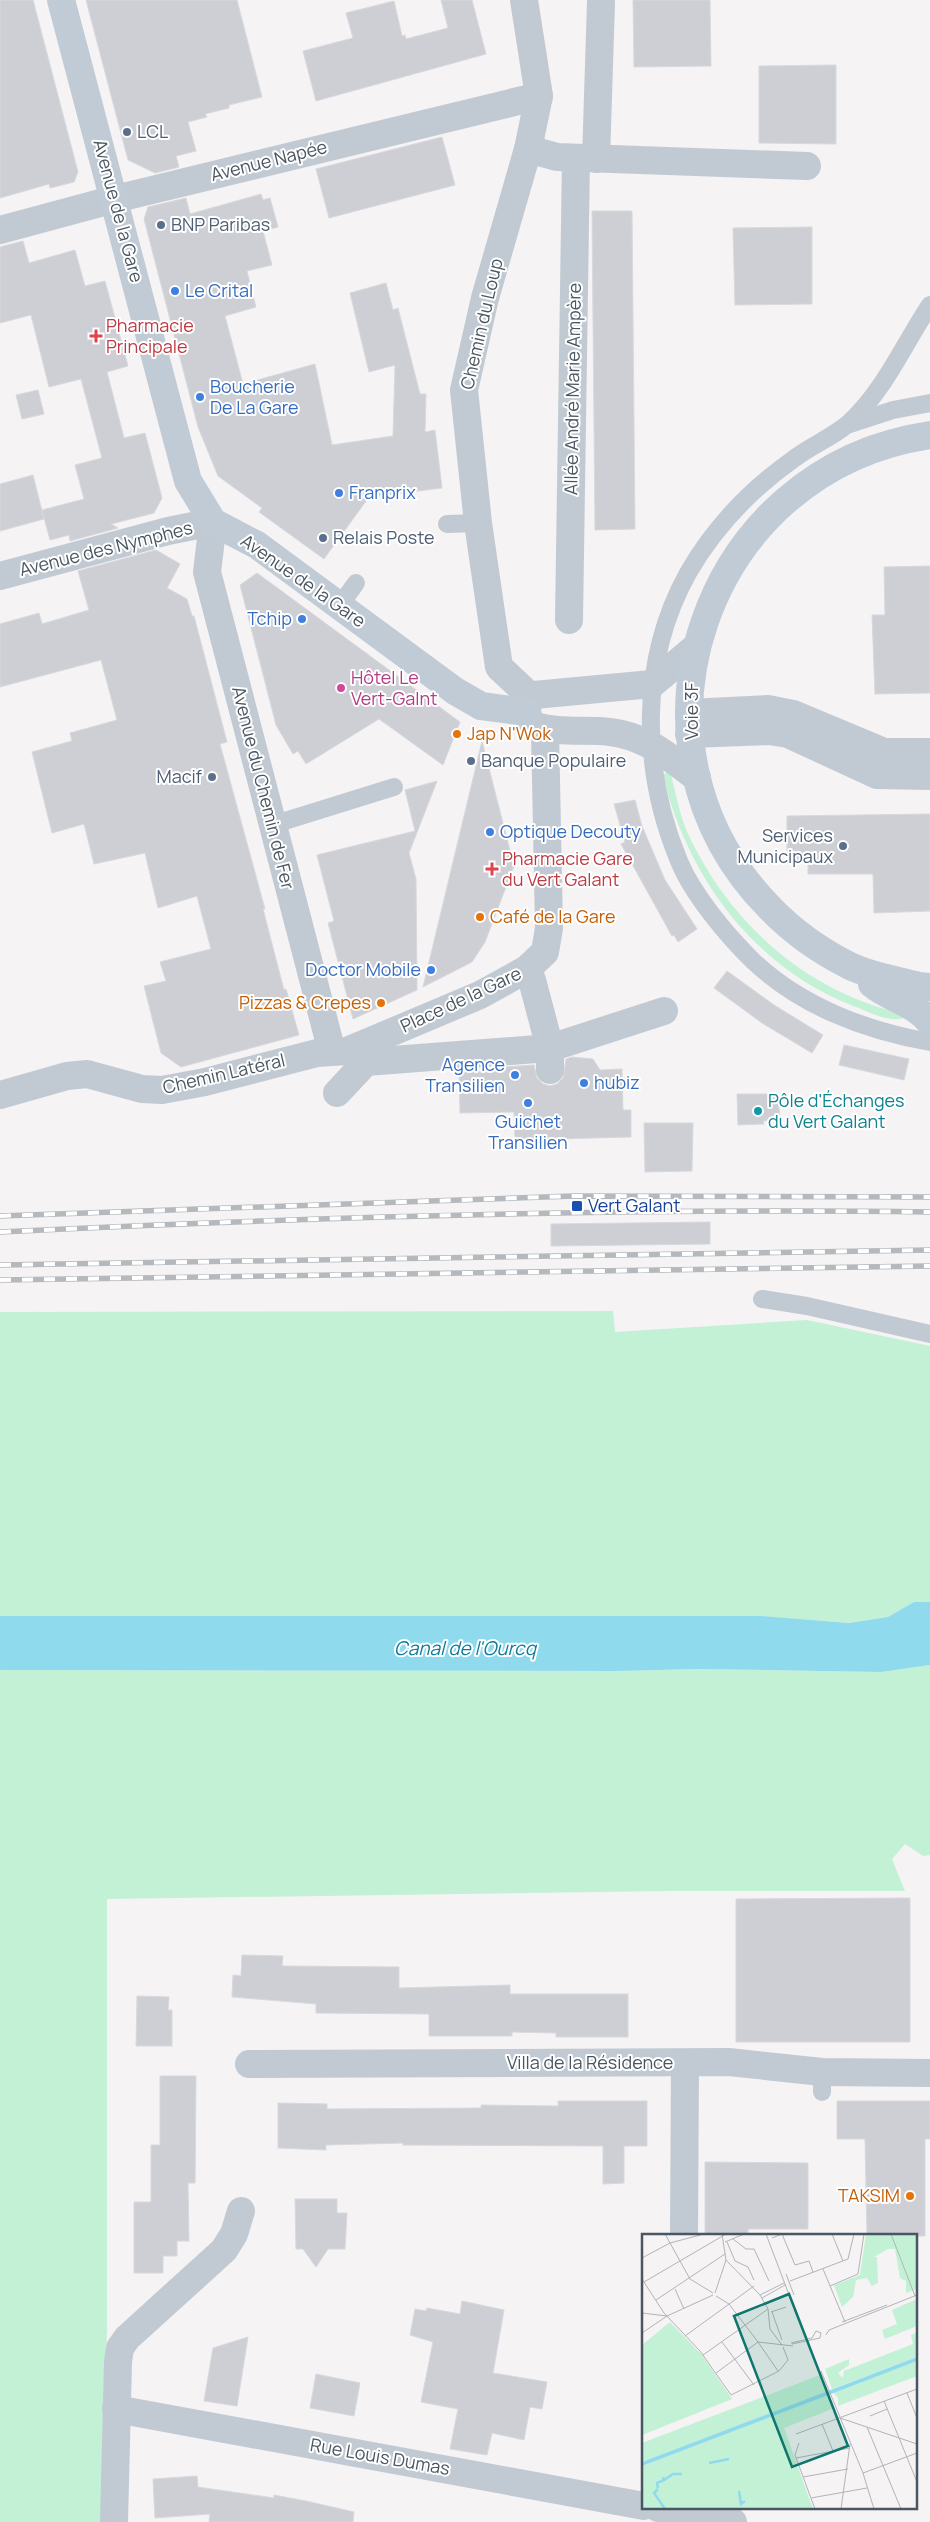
<svg xmlns="http://www.w3.org/2000/svg" width="930" height="2522" viewBox="0 0 930 2522" font-family="Manrope,sans-serif">
	<style>
		.green { fill: #c3f1d5 }
		.water { fill: #90daee }
		.building { fill: #cdcfd5; stroke: #d7d9de }
		.lines { fill: none; stroke-linecap: round; stroke-linejoin: round }
		.lane { stroke: #c1cad2; stroke-width: 18 }
		.street { stroke: #c1cad2; stroke-width: 28 }
		.secondary { stroke: #c1cbd6; stroke-width: 28 }
		.rail-casing { stroke: #b5b8bd; stroke-width: 5.5 }
		.rail { stroke: #fff; stroke-width: 4; stroke-dasharray: 11; stroke-linecap: butt }
		.service-dot { fill: #5c6f8a; stroke: #fff; stroke-width: 2 }
		.shop-dot { fill: #3f7fe0; stroke: #fff; stroke-width: 2 }
		.health-dot { fill: #e0444e; stroke: #fff; stroke-width: 2 }
		.hotel-dot { fill: #d1479c; stroke: #fff; stroke-width: 2 }
		.food-dot { fill: #e8710a; stroke: #fff; stroke-width: 2 }
		.culture-dot { fill: #0f9aa8; stroke: #fff; stroke-width: 2 }
		.transit-dot { fill: #1a4fb4; stroke: #fff; stroke-width: 2 }
		.labels { text-anchor: middle; stroke-width: 4; stroke-linejoin: round; paint-order: stroke }
		.service-label { font-size: 18px; fill: #4e5e75; stroke: #fff; text-anchor: start }
		.street-label { font-size: 18px; fill: #4a5661; stroke: #fff }
		.shop-label { font-size: 18px; fill: #366cbe; stroke: #fff; text-anchor: start }
		.health-label { font-size: 18px; fill: #be3a42; stroke: #fff; text-anchor: start }
		.hotel-label { font-size: 18px; fill: #b23c85; stroke: #fff; text-anchor: start }
		.food-label { font-size: 18px; fill: #c56008; stroke: #fff; text-anchor: start }
		.culture-label { font-size: 18px; fill: #0d838f; stroke: #fff; text-anchor: start }
		.transit-label { font-size: 18px; fill: #164399; stroke: #fff; text-anchor: start }
		.water-label { font-size: 19px; font-style: italic; fill: #0c7c9b; stroke: #fff }
		.inset-river { fill: none; stroke: #90daee; stroke-width: 2.5 }
		.inset-road { fill: none; stroke: #b1b4b9; stroke-width: 1 }
		.view { fill: #0f766e; fill-opacity: 0.15; stroke: #0f766e; stroke-width: 2.5 }
		.inset-edge { fill: none; stroke: #4a5661; stroke-width: 2.5 }
	</style>
	<rect width="100%" height="100%" fill="#f5f3f3"/>
	<g class="green">
		<path d="M666,772l5,2c5,21 9,43 18,62 41,87 117,155 211,177l3,5c-14,5 -33,-6 -47,-11 -101,-38 -168,-129 -193,-231z"/>
		<path d="M613,1311l2,21 192,-12 123,26v256h-16l-26,15 -39,6 -88,-7h-761v-304z"/>
		<path d="M930,1665v190l-7,1 -18,-12 -13,15 13,32h-239l-559,8v430l-5,193h-102v-852l618,1 80,-2 183,3z"/>
	</g>
	<path class="water" d="M914,1602h16v63l-49,7 -183,-3 -80,2 -618,-1v-54h761l88,7 39,-6z"/>
	<g class="building">
		<path d="M0,0h33l45,172 -4,10 -24,6 -1,-4 -49,14z"/>
		<path d="M86,0h151l25,97 -33,8v3l-24,6 2,3 -19,5 8,29 -20,5 3,11 -24,6 -27,-13z"/>
		<path d="M441,0h31l14,54 -170,47 -13,-50 50,-13 -7,-25 48,-12 8,35 3,-1 1,4 42,-11z"/>
		<path d="M633,0h77l1,66 -77,1z"/>
		<path d="M836,65v79l-77,-1v-77z"/>
		<path d="M442,137l13,48 -126,33 -13,-49z"/>
		<path d="M261,194l2,6 7,-2 8,29 -15,4 9,34 -25,6 9,36 -31,9 18,68 72,-20 17,81 61,-9 2,-71 -26,7 -19,-79 36,-10 7,27 5,-2 22,86h6l-1,38 10,-2 7,58 -73,9 -45,62 -65,-47 3,-4 -44,-32 -20,-49 -54,-208 4,-12 38,-9 4,16z"/>
		<path d="M592,211h40l3,318 -40,1z"/>
		<path d="M812,227v77l-77,1 -2,-77z"/>
		<path d="M23,241l6,22 46,-13 10,36 20,-5 23,85 -21,6 17,66 21,-5 17,65 -8,15 -43,11 7,4 -48,13 -1,-6 -19,5 -8,-30 42,-11 -9,-34 27,-7 -21,-79 -32,8 -18,-72 -31,8v-76z"/>
		<path d="M38,390l6,24 -22,5 -6,-24z"/>
		<path d="M33,475l11,44 -44,12v-47z"/>
		<path d="M156,550l24,14 -13,24 20,11 5,17h2l33,126 -7,2 45,165h-2l21,81 2,-1 13,46 -118,32 -20,-14 -17,-67 22,-5 -6,-19 51,-13 -14,-53 -39,12 -13,-55 -51,11 -10,-40 -32,9 -20,-81 40,-11 -2,-8 47,-13 -16,-60 -101,27v-63l39,-11 3,11 47,-14 -11,-39z"/>
		<path d="M930,566v127l-55,1 -3,-79h13l-1,-48z"/>
		<path d="M257,573l203,149 -17,43 -64,-46 -73,45 -8,-13 -5,3 -17,-29 -36,-140z"/>
		<path d="M482,741l32,125 -29,76 -13,20 -49,25z"/>
		<path d="M437,781l-28,72 7,26 1,111 -64,29 -25,-96 6,-2 -17,-66 98,-24 -10,-41z"/>
		<path d="M635,800l7,26 23,54 32,49 -19,13 -4,-7 -2,1 -51,-92 4,-2 -11,-38z"/>
		<path d="M930,814v97l-56,2 -1,-39h-65v-13l-21,-1v-44z"/>
		<path d="M727,971l47,34 49,30 -11,18 -50,-30 -48,-35z"/>
		<path d="M844,1045l65,14 -5,21 -65,-15z"/>
		<path d="M572,1057l21,2 7,11 22,-1 1,41h8v27l-116,3 -1,-28 -54,1 -1,-41 40,-1 3,-4 32,-2 3,13 6,6 7,2 7,-2 6,-6 3,-19z"/>
		<path d="M737,1094h41l2,26 -17,1 1,3 -26,1z"/>
		<path d="M644,1123h49l-1,48 -47,1z"/>
		<path d="M710,1222v22l-159,2v-22z"/>
		<path d="M910,1898v144h-174v-143z"/>
		<path d="M242,1955l41,1 -1,10 117,1v21l111,-3v9h118v43h-72v-4l-44,-1v4h-83v-22l-113,-1v-9l-84,-7 1,-22 8,1z"/>
		<path d="M137,1996l32,1 -1,13h4v36h-36z"/>
		<path d="M160,2076h36l-1,107h-7l1,58h-12v15h-14v17h-29v-71h17v-57h9z"/>
		<path d="M558,2101h89v45h-23v37l-21,1v-38l-200,-1v-2l-77,2v5l-48,-2v-45l49,1v5l154,-1v-3l77,1z"/>
		<path d="M837,2101h93v38h-5v97h-58l-2,-97h-28z"/>
		<path d="M705,2162l103,1v66h-60v7h-43z"/>
		<path d="M295,2199h42v14h10l-2,36h-17l-12,18 -13,-18h-7z"/>
		<path d="M462,2301l42,9 -11,63 54,9 -5,27 -12,-2 -6,33 -32,-7 -5,22 -37,-6 8,-40 -37,-7 12,-60 -23,-7 5,-26 11,2 1,-3 33,6z"/>
		<path d="M248,2337l-11,69 -33,-5 9,-53z"/>
		<path d="M316,2374l44,9 -6,33 -44,-8z"/>
		<path d="M197,2476l1,11 76,11v-3l32,6 48,11 -1,10h-144l1,-8 -55,4 -2,-39z"/>
	</g>
	<g class="lines">
		<g class="lane">
			<path d="M930,305c-26,39 -46,86 -81,118 -16,14 -37,22 -54,35 -44,31 -80,68 -107,115 -49,88 -47,197 -9,288 14,34 47,73 73,99 48,46 114,71 178,82"/>
			<path d="M850,424l43,-14 37,-7"/>
			<path d="M447,524l31,-1"/>
			<path d="M340,605l16,-22"/>
			<path d="M272,825l122,-38"/>
			<path d="M762,1299l45,7 123,28"/>
			<path d="M822,2072v20"/>
		</g>
		<g class="street">
			<path d="M524,0l15,96 -11,53 -43,149 -21,92 14,133 21,144 33,31"/>
			<path d="M528,149l29,8 250,9"/>
			<path d="M596,159l5,-157"/>
			<path d="M0,230l115,-31 424,-103"/>
			<path d="M0,576l168,-45 45,-9 -6,50 125,480"/>
			<path d="M569,620l7,-462"/>
			<path d="M696,647l-44,37 -118,11c-9,9 -9,20 -1,30 25,9 51,4 77,7 36,4 59,25 87,46"/>
			<path d="M689,713l79,-4 25,5 91,38h46"/>
			<path d="M689,734l80,-3 19,3 89,41 53,1"/>
			<path d="M532,980l18,68v22"/>
			<path d="M337,1093l29,-31 184,-14 114,-37"/>
			<path d="M0,1095l67,-19 20,-2 55,15 20,1 43,-8 112,-29 30,-2 133,-56 47,-26 18,-17 4,-24 -4,-198"/>
			<path d="M249,2064l480,-2 93,10 108,1"/>
			<path d="M684,2236l1,-173"/>
			<path d="M116,2409l528,97"/>
			<path d="M658,2508l75,14"/>
			<path d="M114,2522l4,-160 2,-14 7,-10 97,-88 10,-16 7,-23"/>
		</g>
		<g class="secondary">
			<path d="M61,0l127,481 25,41 44,23 198,146 26,15 46,6"/>
			<path d="M930,435c-226,33 -322,309 -160,473 22,23 52,44 80,58 21,10 47,14 69,20l11,1"/>
			<path d="M872,984c18,15 43,19 58,38"/>
		</g>
		<defs>
			<g id="rail">
				<path d="M0,1216l574,-20 356,1"/>
				<path d="M0,1232c310,-15 620,-24 930,-20"/>
				<path d="M0,1265l930,-15"/>
				<path d="M0,1280l930,-14"/>
			</g>
		</defs>
		<use href="#rail" class="rail-casing"/>
		<use href="#rail" class="rail"/>
	</g>
	<g class="service-dot">
		<circle cx="127" cy="132" r="5"/>
		<circle cx="161" cy="225" r="5"/>
		<circle cx="323" cy="538" r="5"/>
		<circle cx="471" cy="761" r="5"/>
		<circle cx="212" cy="777" r="5"/>
		<circle cx="843" cy="846" r="5"/>
	</g>
	<g class="shop-dot">
		<circle cx="175" cy="291" r="5"/>
		<circle cx="200" cy="397" r="5"/>
		<circle cx="339" cy="493" r="5"/>
		<circle cx="302" cy="619" r="5"/>
		<circle cx="490" cy="832" r="5"/>
		<circle cx="431" cy="970" r="5"/>
		<circle cx="515" cy="1075" r="5"/>
		<circle cx="584" cy="1083" r="5"/>
		<circle cx="528" cy="1103" r="5"/>
	</g>
	<g class="health-dot">
		<path d="M93.5 328.5h5v5h5v5h-5v5h-5v-5h-5v-5h5z"/>
		<path d="M489.5 861.5h5v5h5v5h-5v5h-5v-5h-5v-5h5z"/>
	</g>
	<circle class="hotel-dot" cx="341" cy="688" r="5"/>
	<g class="food-dot">
		<circle cx="457" cy="734" r="5"/>
		<circle cx="480" cy="917" r="5"/>
		<circle cx="381" cy="1003" r="5"/>
		<circle cx="910" cy="2196" r="5"/>
	</g>
	<circle class="culture-dot" cx="758" cy="1111" r="5"/>
	<rect class="transit-dot" x="571" y="1200" width="12" height="12" rx="2.5"/>
	<g class="labels">
		<g class="service-label">
			<text x="137" y="138">LCL</text>
			<text x="171" y="231">BNP Paribas</text>
			<text x="333" y="544">Relais Poste</text>
			<text x="481" y="767">Banque Populaire</text>
			<text x="202" y="783" text-anchor="end">Macif</text>
			<text x="833" y="842" text-anchor="end">Services<tspan x="833" dy="21">Municipaux</tspan></text>
		</g>
		<g class="street-label">
			<text transform="translate(269 161) rotate(-14)" y="6">Avenue Napée</text>
			<text transform="translate(118 211) rotate(75)" y="6">Avenue de la Gare</text>
			<text transform="translate(482 324) rotate(-77)" y="6">Chemin du Loup</text>
			<text transform="translate(573 389) rotate(-89)" y="6">Allée André Marie Ampère</text>
			<text transform="translate(106 549) rotate(-14)" y="6">Avenue des Nymphes</text>
			<text transform="translate(303 581) rotate(35)" y="6">Avenue de la Gare</text>
			<text transform="translate(692 711) rotate(-90)" y="6">Voie 3F</text>
			<text transform="translate(263 788) rotate(76)" y="6">Avenue du Chemin de Fer</text>
			<text transform="translate(461 1000) rotate(-25)" y="6">Place de la Gare</text>
			<text transform="translate(224 1074) rotate(-13)" y="6">Chemin Latéral</text>
			<text x="590" y="2069">Villa de la Résidence</text>
			<text transform="translate(380 2457) rotate(10)" y="6">Rue Louis Dumas</text>
		</g>
		<g class="shop-label">
			<text x="185" y="297">Le Crital</text>
			<text x="210" y="393">Boucherie<tspan x="210" dy="21">De La Gare</tspan></text>
			<text x="349" y="499">Franprix</text>
			<text x="292" y="625" text-anchor="end">Tchip</text>
			<text x="500" y="838">Optique Decouty</text>
			<text x="421" y="976" text-anchor="end">Doctor Mobile</text>
			<text x="505" y="1071" text-anchor="end">Agence<tspan x="505" dy="21">Transilien</tspan></text>
			<text x="594" y="1089">hubiz</text>
			<text x="528" y="1128" text-anchor="middle">Guichet<tspan x="528" dy="21">Transilien</tspan></text>
		</g>
		<g class="health-label">
			<text x="106" y="332">Pharmacie<tspan x="106" dy="21">Principale</tspan></text>
			<text x="502" y="865">Pharmacie Gare<tspan x="502" dy="21">du Vert Galant</tspan></text>
		</g>
		<g class="hotel-label">
			<text x="351" y="684">Hôtel Le<tspan x="351" dy="21">Vert-Galnt</tspan></text>
		</g>
		<g class="food-label">
			<text x="467" y="740">Jap N'Wok</text>
			<text x="490" y="923">Café de la Gare</text>
			<text x="371" y="1009" text-anchor="end">Pizzas &amp; Crepes</text>
			<text x="900" y="2202" text-anchor="end">TAKSIM</text>
		</g>
		<g class="culture-label">
			<text x="768" y="1107">Pôle d'Échanges<tspan x="768" dy="21">du Vert Galant</tspan></text>
		</g>
		<g class="transit-label">
			<text x="588" y="1212">Vert Galant</text>
		</g>
		<g class="water-label">
			<text x="465" y="1655">Canal de l'Ourcq</text>
		</g>
	</g>
	<g transform="translate(642 2234)">
		<rect width="275" height="275" fill="#f5f3f3"/>
		<path d="M224,0h51v55l-11,4v-12l-6,-3 -5,-29h-7l-14,8h3l1,26 -6,3 -5,-8 -11,2 -3,17 -11,10 -8,-22 26,-10zM275,65v27l-32,13 -3,-9 15,-6 -5,-14zM28,88l32,33 30,44 -90,36v-90zM275,98v25l-85,32 -7,-20 24,-10v6l-11,8 5,5 1,-7 69,-27 -2,-9zM275,127v15l-79,30v-8l-5,-6zM178,141l8,15 -6,4 -180,68v-19zM187,160l3,15 -48,19 29,81h-171v-43z" fill="#c3f1d5"/>
		<path d="M275,123v4l-275,105v-4z" fill="#90daee"/>
		<path class="inset-river" d="M67,229l20,-4M22,246l9,-6h9M16,254l-1,-5 7,-3 -1,-3M16,255l-4,4 11,16M97,257l2,13 4,-3"/>
		<path class="inset-road" d="M23,0l25,45 23,14M80,0l4,26 34,35 8,14 2,20 12,16M124,0l33,87M190,0l11,27M249,0l24,62M130,4l10,-4 13,31 14,-4 4,11M91,5l13,10h8l15,32M83,8l19,-8M85,8l8,19 13,6 6,13M0,24l28,-15 34,-9M181,35l22,53M144,40l8,21M0,45l22,34 36,38 31,44 48,-24 9,-11 -5,-13M148,47l58,-22 6,-25M2,48l82,-48M188,52l28,-12 6,-40M33,55l9,20M73,59l11,-33M118,61l24,-12M74,62l13,8 29,38 35,4M120,64l23,-13M14,66l69,-46M129,78l15,-5M130,78l10,28M0,79l25,3M200,88l45,-17M0,99l25,-17 46,-21M184,101l3,-5 88,-35M43,102l69,-50M80,108l32,43M149,109l21,-5 4,-7 5,2 -1,5 -28,6M61,121l65,-46M179,137l42,102 11,36M74,139l42,-31 20,29M265,159l10,25M242,167l33,81M228,182l17,-7M198,184l77,26M180,190l11,27M225,193l34,82M154,200l121,-45M157,209l-4,12 20,54M154,224l54,-10M221,239l54,-20M161,243l45,-8M169,264l56,-10M199,275l9,-65"/>
		<path class="view" d="M147,60l59,152 -56,21 -58,-151z"/>
		<rect width="275" height="275" class="inset-edge"/>
	</g>
</svg>
